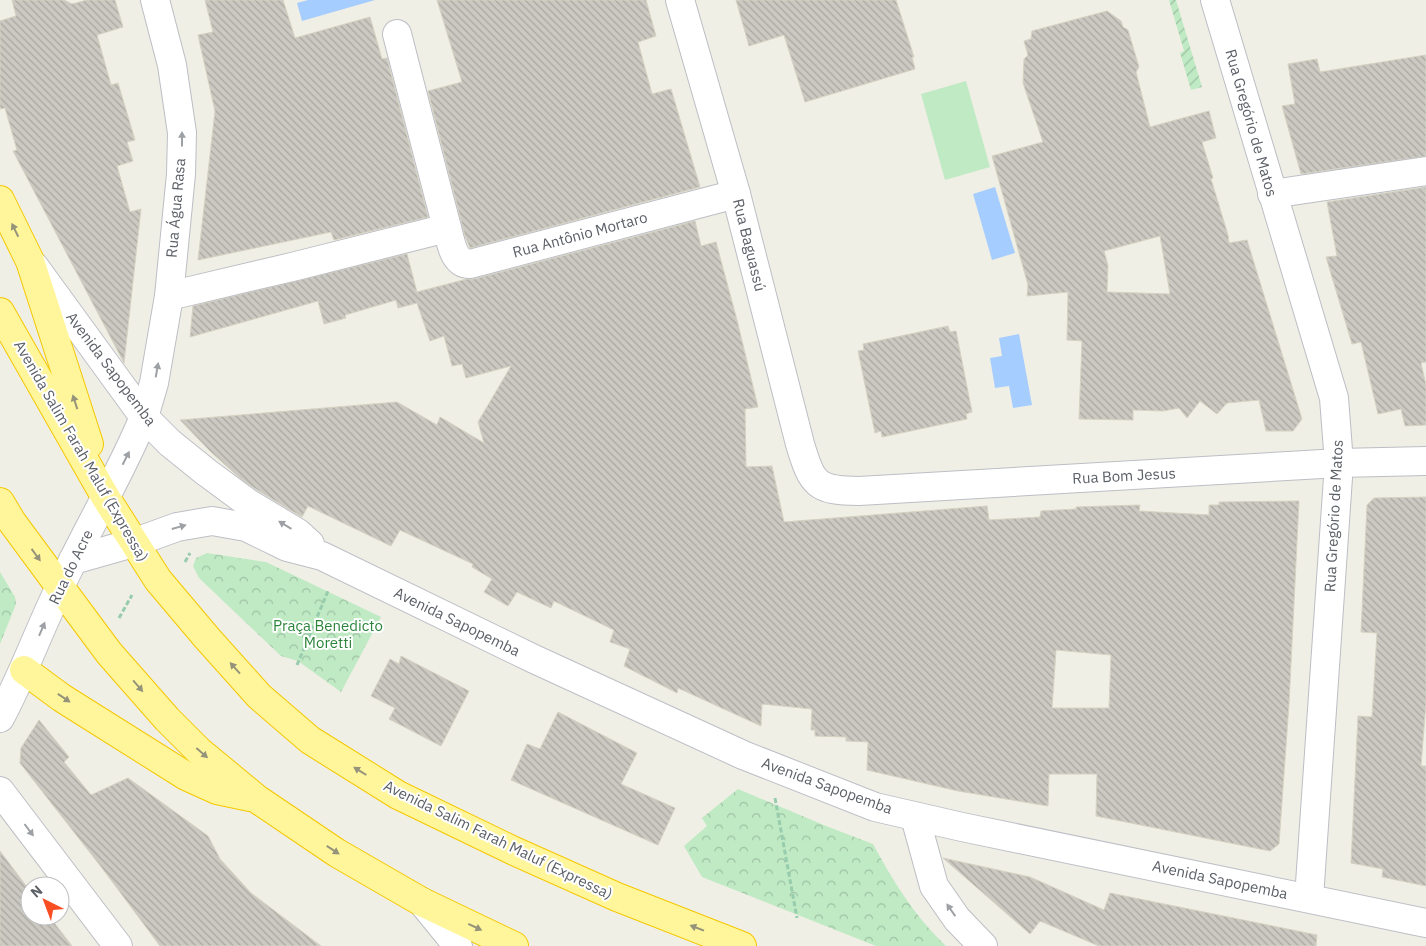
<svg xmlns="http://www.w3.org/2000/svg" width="1426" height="946" viewBox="0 0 1426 946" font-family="'IBM Plex Sans',sans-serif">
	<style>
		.grass { fill: #bfeac4 }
		.forest { fill: url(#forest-crowns) }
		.garden { fill: url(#garden-furrows) }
		.water { fill: #a6cdff }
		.building { fill: url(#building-back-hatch); stroke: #d6d2c2; fill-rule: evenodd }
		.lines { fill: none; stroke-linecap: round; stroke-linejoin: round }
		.minor-casing { stroke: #bcbec5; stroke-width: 30 }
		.tertiary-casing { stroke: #bcbec5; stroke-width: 30 }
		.secondary-casing { stroke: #bdbfc7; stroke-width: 30 }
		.trunk-casing { stroke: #f5c700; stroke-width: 30 }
		.path { stroke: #97ccad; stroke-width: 3; stroke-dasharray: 5 2.5; stroke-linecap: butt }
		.minor { stroke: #fff; stroke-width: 28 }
		.tertiary { stroke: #fff; stroke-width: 28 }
		.secondary { stroke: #fff; stroke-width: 28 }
		.trunk { stroke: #fff69c; stroke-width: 28 }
		.oneway { fill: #9da0a4 }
		.oneway2 { fill: #95947a }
		.labels { text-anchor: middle; stroke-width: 4; stroke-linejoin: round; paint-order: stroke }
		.street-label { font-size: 15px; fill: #5c6067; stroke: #fff }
		.park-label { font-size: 15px; fill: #2d853c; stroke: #fff }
	</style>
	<defs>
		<pattern id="forest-crowns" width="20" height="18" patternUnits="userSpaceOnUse" patternTransform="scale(1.25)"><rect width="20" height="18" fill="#bfeac4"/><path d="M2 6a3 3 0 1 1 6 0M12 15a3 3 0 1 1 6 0" fill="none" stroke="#9ec1a3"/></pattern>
		<pattern id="garden-furrows" width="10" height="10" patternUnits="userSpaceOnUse" patternTransform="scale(1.25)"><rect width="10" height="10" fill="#bfeac4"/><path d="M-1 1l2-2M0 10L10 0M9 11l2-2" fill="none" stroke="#9ec1a3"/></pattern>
		<pattern id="building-back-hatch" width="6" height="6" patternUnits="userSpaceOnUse" patternTransform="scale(1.25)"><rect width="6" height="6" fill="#cbc9c1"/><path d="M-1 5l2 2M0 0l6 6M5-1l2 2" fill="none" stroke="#a8a7a1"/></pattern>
	</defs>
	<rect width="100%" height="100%" fill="#f0efe5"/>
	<path class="grass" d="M966,81l24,86 -45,13 -24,-86z"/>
	<g class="forest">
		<path d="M207,553l59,9 115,55 -40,75 -43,-31 -17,-5 -82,-78 -6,-12 3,-8z"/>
		<path d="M0,572l15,25 1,7 -16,40z"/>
		<path d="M738,789l88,37 47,18c20,37 42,73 73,102h-70l-174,-69 -18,-31 23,-20 -5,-8z"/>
	</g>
	<path class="garden" d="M1169,0h7l26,87 -11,3 -11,-37 4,-2z"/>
	<g class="water">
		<path d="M308,0h67l-73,21 -5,-18z"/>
		<path d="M995,187l20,66 -23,7 -19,-66z"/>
		<path d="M1019,334l13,71 -19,3 -4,-22 -14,2 -5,-30 12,-2 -3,-18z"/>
	</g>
	<g class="building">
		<path d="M12,0h52l8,4 15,-4h28l8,27 -26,8 14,50 7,-2 17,57 -8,2 6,19 -16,5 13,46 11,-3 -17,154 -111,-212 4,-1 -12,-42 -5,1v-88l16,-5z"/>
		<path d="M205,0h78l12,38 75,-21 12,42 5,-1 41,159 -94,23 -3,-8 -133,28 17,-149 -17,-76 15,-3z"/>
		<path d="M437,0h209l10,36 -18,6 14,52 19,-5 29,98 -230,61 -5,-12 -37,-145 34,-9z"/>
		<path d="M736,0h160l18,57h-2l3,12 -110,33 -21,-67 -35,11z"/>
		<path d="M1107,11l14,10 2,6 5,3 11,37 -3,5 14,55 59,-16 7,27 -14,4 11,36 -2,1 17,56 1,8 18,-3 55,179 -9,12h-27l-7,-31 -32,3 -10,11 -17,-13 -13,17 -8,-10 -16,3 -30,-1v10l-54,-1 3,-78 -15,-1 1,-48 -41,4 1,-11 -36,-129 51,-14 -20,-59 1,-24 4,-4 -4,-14 7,-2 1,-8zM1160,236l10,58 -63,-2 1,-27 -4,-14z"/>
		<path d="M1426,55v101l-125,18 -19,-68 13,-2 -7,-40 29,-5 3,13z"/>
		<path d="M1426,187v175l-5,1 5,22v40l-21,1 -4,-17 -23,5 -17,-72 -9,2 -26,-87 11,-1 -10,-54z"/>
		<path d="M695,221l6,25 15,-4 21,78 21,87 -13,2 1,58 26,-1 12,56 203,-16 2,14 51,-3 1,-6 35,-2v-2l64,-2 -1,6 70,4v-10h10v-3l80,-1 -10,203 -10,140 -9,7 -174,-35 1,-42h-48l-1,32 -90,-15 -91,-21 1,-28 -22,-1v-4l-31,-1v-6h-4l1,-21 -50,-5 -1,22 -83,-38 -1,5 -53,-27 6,-17 -20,-7 4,-12 -60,-29 -3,7 -34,-16 -9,14 -24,-14 8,-13 -20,-12 1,-3 -73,-34 -9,16 -83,-40 -6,11 -45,-27 -16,-11 -30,-27 -31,-32 217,-18 40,23 3,-8 44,26 -6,-21 33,-56 -45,12 -4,-14 -10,2 -8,-30 -14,5 -13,-38 -19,5 -2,-8 -51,15 1,3 -22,6 -6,-23 -128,36 3,-31 214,-52 10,38 50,-13h7zM1056,650l55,5 -2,53h-57z"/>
		<path d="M948,326l2,6 6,-1 16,81 -6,2 1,5 -85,18 -1,-6 -6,2 -17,-82 6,-1 -1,-6z"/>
		<path d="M1426,497v205l-5,64h5v120l-44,-9 1,-8 -32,-6 7,-147 14,1 5,-84 -16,-1 6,-127 7,-7z"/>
		<path d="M401,656l68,35 -28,55 -52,-27 6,-11 -24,-12 19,-37 9,5z"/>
		<path d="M558,712l79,41 -16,31 54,24 -17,37 -147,-65 16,-36 13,5z"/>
		<path d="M39,720l30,37 -5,5 27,33 37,-17 80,58 12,23 31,34 70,53h-161l-58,-78 -82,-105 1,-15z"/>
		<path d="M0,851l30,40v25h19l23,30h-72z"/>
		<path d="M943,858l87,19 74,33 6,-17 207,42 -1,11h-217l-59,-25 -10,13z"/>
	</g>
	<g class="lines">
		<defs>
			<g id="minor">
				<path d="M680,0l56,194 64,250c12,40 16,47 59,47l480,-28 87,-2"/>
				<path d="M1215,0l119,398 5,65 -30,435"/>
				<path d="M397,34l50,194c4,14 6,36 23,36l266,-70"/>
				<path d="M1272,194l154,-23"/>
				<path d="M169,296l127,-30 151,-38"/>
				<path d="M0,791l118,155"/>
				<path d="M422,902l36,44"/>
			</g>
			<g id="tertiary">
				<path d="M144,417l10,-34 15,-87 12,-122 1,-41 -10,-68 -17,-65"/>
				<path d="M915,817l19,69 23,33 26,27"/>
			</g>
			<g id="secondary">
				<path d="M34,266l110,151 26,26 36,29 42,31 50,30 12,11"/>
				<path d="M73,560l60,-17 44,-16 35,-6 34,6 41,20 35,9 212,103 209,96 132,52 87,20 464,96"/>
				<path d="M0,718c23,-43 39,-88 60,-131 27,-58 60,-112 84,-170"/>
			</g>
			<g id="trunk">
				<path d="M0,200l30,61 59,183"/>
				<path d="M0,312l106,186 52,82 49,58 52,58 51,44 88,55 116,56 103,46 125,49"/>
				<path d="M0,502l12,20 48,65 49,66 58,66 32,32 58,48 80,54 85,49 92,44"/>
				<path d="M24,670l38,28 124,78 31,14 33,7"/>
			</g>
		</defs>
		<use href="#minor" class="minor-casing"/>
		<use href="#tertiary" class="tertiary-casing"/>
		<use href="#secondary" class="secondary-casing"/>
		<use href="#trunk" class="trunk-casing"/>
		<g class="path">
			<path d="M185,562l5,-9"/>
			<path d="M119,618l13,-23"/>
			<path d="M297,665l31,-74"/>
			<path d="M775,798l22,120"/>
		</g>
		<use href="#minor" class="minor"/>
		<use href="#tertiary" class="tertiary"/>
		<use href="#secondary" class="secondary"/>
		<use href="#trunk" class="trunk"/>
	</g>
	<defs><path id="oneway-solid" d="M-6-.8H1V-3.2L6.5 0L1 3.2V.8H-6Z" transform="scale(1.25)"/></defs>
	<g class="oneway">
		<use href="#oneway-solid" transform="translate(182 139) rotate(-90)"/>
		<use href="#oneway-solid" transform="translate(157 370) rotate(-80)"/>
		<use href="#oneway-solid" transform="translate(126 458) rotate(-63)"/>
		<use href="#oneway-solid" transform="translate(285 525) rotate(-149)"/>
		<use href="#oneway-solid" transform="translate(179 527) rotate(-16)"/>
		<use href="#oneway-solid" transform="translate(42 629) rotate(-67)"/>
		<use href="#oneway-solid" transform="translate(29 830) rotate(53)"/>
		<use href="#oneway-solid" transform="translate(951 910) rotate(-125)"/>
	</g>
	<g class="oneway2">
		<use href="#oneway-solid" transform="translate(15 230) rotate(-116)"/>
		<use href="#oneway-solid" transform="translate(75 402) rotate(-108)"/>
		<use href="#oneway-solid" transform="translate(36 555) rotate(54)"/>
		<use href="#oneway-solid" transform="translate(235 668) rotate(-132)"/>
		<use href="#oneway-solid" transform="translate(138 686) rotate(49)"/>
		<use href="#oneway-solid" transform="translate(64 698) rotate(34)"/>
		<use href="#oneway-solid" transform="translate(202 753) rotate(41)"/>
		<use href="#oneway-solid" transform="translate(360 771) rotate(-148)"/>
		<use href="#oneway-solid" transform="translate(333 850) rotate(33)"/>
		<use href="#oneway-solid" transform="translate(475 927) rotate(25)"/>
		<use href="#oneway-solid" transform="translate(697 928) rotate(-159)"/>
	</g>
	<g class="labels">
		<g class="street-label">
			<text transform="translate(1251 123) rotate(74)" y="5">Rua Gregório de Matos</text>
			<text transform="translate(176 208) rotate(-85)" y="5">Rua Água Rasa</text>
			<text transform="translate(580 235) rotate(-15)" y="5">Rua Antônio Mortaro</text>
			<text transform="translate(749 245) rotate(76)" y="5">Rua Baguassú</text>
			<text transform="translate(111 369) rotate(53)" y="5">Avenida Sapopemba</text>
			<text transform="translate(81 451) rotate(60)" y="5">Avenida Salim Farah Maluf (Expressa)</text>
			<text transform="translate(1124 476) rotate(-3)" y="5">Rua Bom Jesus</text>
			<text transform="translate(1334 516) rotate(-87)" y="5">Rua Gregório de Matos</text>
			<text transform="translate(71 567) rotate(-64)" y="5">Rua do Acre</text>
			<text transform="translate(457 622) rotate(26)" y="5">Avenida Sapopemba</text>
			<text transform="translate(827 786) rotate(20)" y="5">Avenida Sapopemba</text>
			<text transform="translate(498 840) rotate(26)" y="5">Avenida Salim Farah Maluf (Expressa)</text>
			<text transform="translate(1220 880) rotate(12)" y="5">Avenida Sapopemba</text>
		</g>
		<g class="park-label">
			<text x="328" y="631">Praça Benedicto<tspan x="328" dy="17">Moretti</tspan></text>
		</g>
	</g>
	<g transform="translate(45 901) rotate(318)"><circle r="24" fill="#ffffff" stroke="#bebfc2"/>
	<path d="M0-4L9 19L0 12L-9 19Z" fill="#f94d22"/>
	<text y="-8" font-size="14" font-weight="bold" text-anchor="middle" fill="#5c6067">N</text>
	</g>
</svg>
